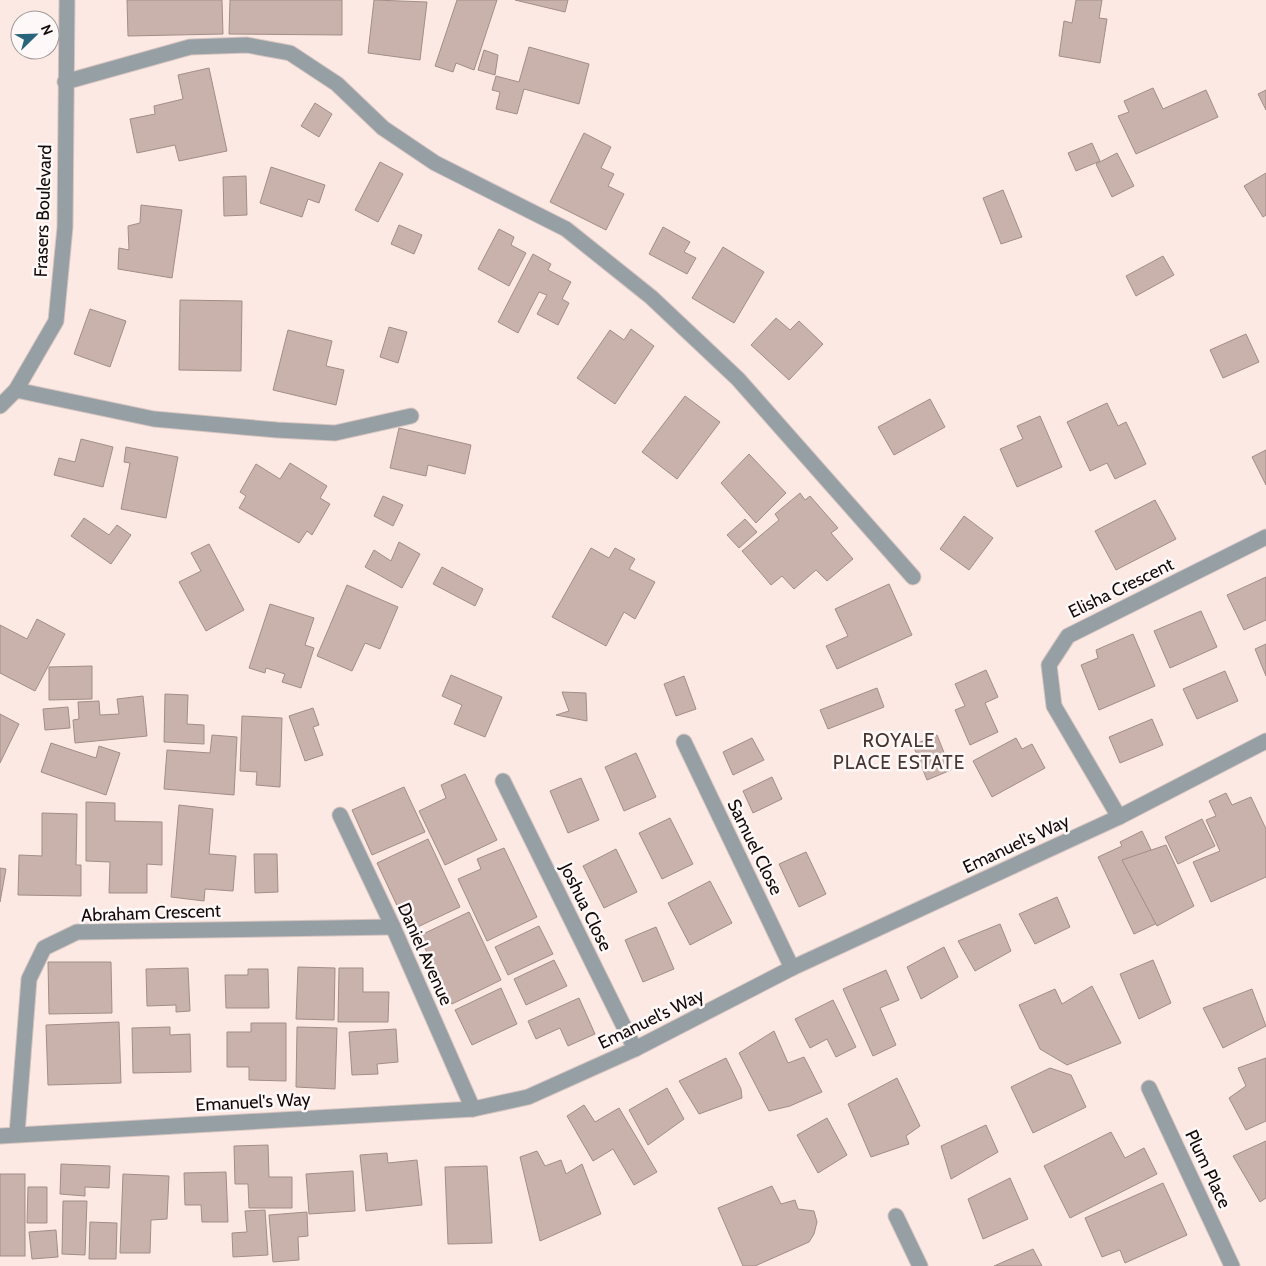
<svg xmlns="http://www.w3.org/2000/svg" width="1266" height="1266" viewBox="0 0 1266 1266" font-family="Cabin,sans-serif">
	<style>
		.building { fill: #c9b2ac; stroke: #a38d87 }
		.lines { fill: none; stroke-linecap: round; stroke-linejoin: round }
		.street-casing { stroke: #d7c5c1; stroke-width: 17 }
		.street { stroke: #969fa4; stroke-width: 15 }
		.labels { text-anchor: middle; stroke-width: 5; stroke-linejoin: round; paint-order: stroke }
		.street-label { font-size: 18px; fill: #130b09; stroke: #fef9f8 }
		.neighbourhood-label { font-size: 19px; letter-spacing: 1px; fill: #473530; stroke: #fef9f8 }
	</style>
	<rect width="100%" height="100%" fill="#fce9e4"/>
	<g class="building">
		<path d="M127,0h95l1,34 -95,2z"/>
		<path d="M230,0h112v35l-113,-1z"/>
		<path d="M374,0l53,2 -7,58 -52,-7z"/>
		<path d="M457,0h40l-23,70 -18,-7 -3,9 -18,-6z"/>
		<path d="M515,0h53l-3,12z"/>
		<path d="M1076,0h26l-3,18 8,1 -7,44 -41,-7 5,-35 8,2z"/>
		<path d="M529,47l60,17 -10,40 -55,-15 -7,25 -21,-5 4,-17 -8,-2 4,-14 23,6z"/>
		<path d="M484,50l14,5 -3,20 -17,-5z"/>
		<path d="M209,68l18,83 -48,10 -4,-16 -38,8 -7,-34 25,-5 -1,-8 29,-7 -5,-24z"/>
		<path d="M1153,88l10,21 43,-19 12,27 -82,37 -18,-38 11,-4 -5,-11z"/>
		<path d="M1266,90v20l-8,-16z"/>
		<path d="M315,103l17,11 -13,23 -18,-11z"/>
		<path d="M584,133l27,14 -10,21 13,6 -6,12 16,8 -18,36 -56,-28z"/>
		<path d="M1092,143l8,18 -24,10 -8,-18z"/>
		<path d="M1117,153l17,33 -22,11 -16,-33z"/>
		<path d="M380,162l23,12 -25,48 -23,-12z"/>
		<path d="M271,167l54,18 -6,18 -11,-4 -6,18 -42,-14z"/>
		<path d="M1266,173v42l-3,2 -19,-31z"/>
		<path d="M246,176l1,39 -23,1 -1,-39z"/>
		<path d="M1003,190l19,47 -21,7 -18,-46z"/>
		<path d="M141,205l41,5 -10,68 -54,-9 1,-21 10,2 -1,-24 12,-3z"/>
		<path d="M399,225l23,10 -8,19 -23,-10z"/>
		<path d="M663,227l27,15 -6,10 12,6 -9,16 -38,-20z"/>
		<path d="M499,229l15,8 -3,8 15,8 -17,33 -31,-17z"/>
		<path d="M723,247l41,25 -30,51 -42,-25z"/>
		<path d="M533,254l18,10 -3,6 23,12 -9,17 7,4 -11,22 -21,-11 10,-19 -8,-3 -21,41 -20,-11z"/>
		<path d="M1163,256l11,19 -38,21 -10,-20z"/>
		<path d="M180,300l62,1 -1,70 -62,-1z"/>
		<path d="M90,309l36,12 -16,46 -36,-13z"/>
		<path d="M776,318l14,12 9,-9 24,23 -34,36 -38,-35z"/>
		<path d="M389,327l18,5 -9,31 -18,-6z"/>
		<path d="M631,329l23,17 -39,58 -38,-26 33,-48 14,10z"/>
		<path d="M288,330l44,11 -6,25 18,4 -8,35 -63,-15z"/>
		<path d="M1246,334l13,28 -36,16 -13,-28z"/>
		<path d="M685,396l35,26 -43,57 -35,-27z"/>
		<path d="M930,399l15,28 -51,28 -16,-28z"/>
		<path d="M1107,403l11,23 8,-4 20,42 -31,15 -8,-16 -17,8 -23,-49z"/>
		<path d="M1040,416l22,51 -45,20 -17,-38 23,-10 -6,-13z"/>
		<path d="M399,428l72,17 -6,29 -37,-9 -2,11 -36,-8z"/>
		<path d="M81,439l32,8 -10,40 -49,-12 5,-17 16,4z"/>
		<path d="M126,447l52,10 -12,61 -45,-9 9,-46 -6,-1z"/>
		<path d="M1266,450v35l-14,-28z"/>
		<path d="M749,454l37,39 -30,30 -35,-40z"/>
		<path d="M290,463l37,23 -7,12 10,6 -18,31 -5,-4 -8,12 -60,-35 7,-12 -6,-4 16,-28 24,15z"/>
		<path d="M800,493l5,7 5,-4 28,32 -7,5 22,26 -26,22 -11,-11 -22,19 -12,-13 -11,9 -29,-34 37,-31 -4,-6z"/>
		<path d="M383,496l20,9 -10,21 -19,-10z"/>
		<path d="M1155,500l21,39 -60,31 -21,-39z"/>
		<path d="M964,516l29,22 -24,32 -29,-21z"/>
		<path d="M84,518l25,17 8,-10 14,10 -20,29 -40,-28z"/>
		<path d="M745,519l12,13 -18,16 -12,-13z"/>
		<path d="M399,542l21,12 -18,34 -37,-21 9,-17 17,11z"/>
		<path d="M209,544l35,66 -38,21 -27,-49 22,-11 -10,-18z"/>
		<path d="M591,548l18,10 6,-10 20,11 -6,10 26,13 -20,37 -11,-7 -18,34 -54,-29z"/>
		<path d="M442,567l41,22 -8,17 -42,-22z"/>
		<path d="M1266,577v43l-22,10 -17,-35z"/>
		<path d="M889,584l23,51 -75,34 -11,-23 22,-10 -13,-27z"/>
		<path d="M347,585l51,22 -18,42 -15,-6 -13,28 -35,-15z"/>
		<path d="M270,604l44,14 -9,27 9,3 -13,40 -19,-6 3,-8 -19,-6 -1,5 -16,-5z"/>
		<path d="M1201,611l16,36 -47,21 -16,-37z"/>
		<path d="M37,619l28,15 -30,57 -35,-18v-48l27,14z"/>
		<path d="M1133,634l22,52 -56,24 -18,-45 17,-7 -2,-8z"/>
		<path d="M1266,644v32l-11,-27z"/>
		<path d="M92,666v33l-43,1v-33z"/>
		<path d="M986,670l12,27 -13,6 13,29 -28,13 -15,-35 10,-4 -10,-22z"/>
		<path d="M1225,671l13,30 -41,18 -14,-30z"/>
		<path d="M451,675l51,22 -17,40 -31,-13 8,-19 -20,-9z"/>
		<path d="M684,676l12,33 -20,7 -12,-32z"/>
		<path d="M877,688l7,19 -56,22 -8,-19z"/>
		<path d="M562,692l24,1 1,28 -31,-6 13,-4z"/>
		<path d="M165,694l23,1 -1,29 17,1v19l-40,-2z"/>
		<path d="M143,696l4,40 -72,7 -2,-23 6,-1 -1,-17 21,-1 1,14 19,-1 -2,-15z"/>
		<path d="M68,707l2,21 -25,2 -2,-21z"/>
		<path d="M313,708l6,17 -6,2 10,28 -18,6 -16,-45z"/>
		<path d="M0,714l19,10 -19,39z"/>
		<path d="M242,716l40,2 -2,69 -24,-2 1,-13 -17,-1z"/>
		<path d="M1152,719l11,26 -43,18 -11,-26z"/>
		<path d="M212,735l25,2 -3,58 -70,-6 3,-39 43,3z"/>
		<path d="M937,735l14,35 -24,10 -14,-35z"/>
		<path d="M752,738l12,22 -31,15 -10,-23z"/>
		<path d="M1016,738l6,11 10,-5 13,24 -53,29 -19,-36z"/>
		<path d="M51,743l45,15 3,-12 21,7 -14,42 -65,-23z"/>
		<path d="M636,753l20,44 -32,14 -19,-44z"/>
		<path d="M465,774l32,66 -52,25 -26,-54 27,-13 -5,-13z"/>
		<path d="M772,777l10,22 -29,14 -10,-22z"/>
		<path d="M581,778l18,42 -31,13 -18,-42z"/>
		<path d="M404,787l21,45 -53,23 -20,-45z"/>
		<path d="M1226,793l6,12 19,-8 15,32v48l-55,25 -18,-40 27,-11 -14,-31 10,-4 -7,-15z"/>
		<path d="M86,802l29,1v18l47,1v43l-15,-1v29h-38l1,-31 -24,-1z"/>
		<path d="M179,805l34,4 -4,45 27,2 -3,35 -28,-2 -1,12 -33,-4z"/>
		<path d="M42,813l35,1 -1,51h5v31l-63,-1 1,-40 23,1z"/>
		<path d="M670,818l23,46 -31,15 -23,-46z"/>
		<path d="M1202,819l13,27 -37,18 -13,-27z"/>
		<path d="M1142,831l39,81 -47,22 -36,-77 24,-11 -2,-4z"/>
		<path d="M428,839l32,68 -51,24 -32,-68z"/>
		<path d="M1166,845l28,61 -37,20 -35,-66z"/>
		<path d="M504,848l33,69 -50,24 -29,-62 23,-10 -4,-10z"/>
		<path d="M616,849l21,43 -33,16 -21,-42z"/>
		<path d="M806,852l20,42 -27,13 -20,-43z"/>
		<path d="M254,854h23l1,38 -23,1z"/>
		<path d="M0,868l6,1 -6,33z"/>
		<path d="M710,881l22,42 -42,22 -22,-42z"/>
		<path d="M1057,897l13,30 -35,17 -16,-30z"/>
		<path d="M469,912l32,68 -49,24 -33,-68z"/>
		<path d="M1000,924l11,27 -36,20 -17,-30z"/>
		<path d="M539,926l14,28 -45,21 -13,-28z"/>
		<path d="M656,927l18,42 -31,13 -18,-42z"/>
		<path d="M944,947l14,30 -37,22 -14,-32z"/>
		<path d="M554,960l13,26 -41,19 -12,-26z"/>
		<path d="M1153,960l18,43 -32,16 -19,-45z"/>
		<path d="M48,962h63l1,51 -63,1z"/>
		<path d="M298,967l37,1 -1,52 -38,-1z"/>
		<path d="M188,968l2,43 -14,1v-7l-29,1 -1,-37z"/>
		<path d="M339,968h24v24h26l-1,30h-50z"/>
		<path d="M248,969h20l1,39h-43l-1,-33h23z"/>
		<path d="M886,970l13,30 -19,8 16,37 -23,11 -30,-67z"/>
		<path d="M1092,986l29,57 -54,22 -27,-16 -21,-44 36,-16 7,15z"/>
		<path d="M501,988l16,36 -45,21 -17,-35z"/>
		<path d="M1252,989l14,37 -43,22 -20,-40z"/>
		<path d="M579,998l16,36 -27,12 -8,-18 -24,11 -8,-18z"/>
		<path d="M833,1000l23,47 -20,10 -9,-18 -17,9 -15,-29z"/>
		<path d="M119,1022l2,61 -73,2 -2,-60z"/>
		<path d="M251,1023h35v58l-37,-1v-13h-22v-35h24z"/>
		<path d="M170,1027v8l20,-1 1,38 -58,1 -1,-45z"/>
		<path d="M297,1027l40,1 -2,61 -39,-2z"/>
		<path d="M396,1029l2,33 -21,2 1,10 -26,1 -3,-43z"/>
		<path d="M774,1031l14,32 16,-6 18,35 -32,14 -21,5 -30,-58z"/>
		<path d="M726,1058l15,31 1,9 -43,16 -20,-33z"/>
		<path d="M1266,1058v63l-20,9 -17,-32 17,-12 -8,-18z"/>
		<path d="M1050,1068l21,7 15,32 -53,26 -22,-46z"/>
		<path d="M897,1078l23,48 -14,10 3,8 -38,13 -23,-53z"/>
		<path d="M667,1088l17,31 -36,26 -19,-35z"/>
		<path d="M584,1105l11,17 24,-14 38,64 -23,13 -21,-36 -20,12 -26,-45z"/>
		<path d="M827,1118l20,37 -29,18 -21,-38z"/>
		<path d="M986,1125l12,27 -47,27 -10,-33z"/>
		<path d="M1111,1132l14,26 19,-10 13,26 -87,44 -26,-52z"/>
		<path d="M1266,1141v57l-6,4 -27,-46z"/>
		<path d="M268,1145l1,32h23v31h-43l-1,-24h-13l-1,-38z"/>
		<path d="M537,1151l8,15 16,-6 5,14 16,-10 19,50 -61,27 -20,-84z"/>
		<path d="M387,1153l1,10 29,-3 5,45 -56,6 -6,-56z"/>
		<path d="M61,1164l49,2 -1,22 -24,-1v9l-25,-2z"/>
		<path d="M487,1166l5,77 -44,1 -3,-77z"/>
		<path d="M353,1171l2,40 -46,3 -3,-40z"/>
		<path d="M226,1172l2,50h-26l-1,-17h-16l-1,-32z"/>
		<rect x="0" y="1174" width="25" height="82"/>
		<path d="M123,1174l46,2 -2,43 -16,1 -1,33h-30z"/>
		<path d="M1010,1178l18,41 -45,20 -15,-40z"/>
		<path d="M1163,1183l24,52 -62,28 -5,-13 -18,7 -17,-39z"/>
		<path d="M772,1186l9,18 14,-4 3,9 16,2 3,11 -3,12 -5,8 -54,24h-12l-25,-58z"/>
		<path d="M28,1187h19v36h-20z"/>
		<path d="M63,1201h24l-2,54 -23,-1z"/>
		<path d="M265,1210l3,45 -35,2 -1,-24 15,-1 -2,-21z"/>
		<path d="M307,1212l1,24 -10,1 1,23 -26,2 -4,-47z"/>
		<path d="M90,1222l27,1 -1,36h-27z"/>
		<path d="M56,1230l2,27 -26,2 -3,-27z"/>
		<path d="M1033,1249l9,17h-48z"/>
	</g>
	<g class="lines">
		<defs>
			<g id="street">
				<path d="M65,82l125,-35 57,-2 43,8 47,31 46,44 52,35 131,66 85,68 87,82 175,198"/>
				<path d="M16,390l138,29 123,11 58,3 76,-17"/>
				<path d="M0,406l16,-16 40,-69 9,-94 2,-227"/>
				<path d="M684,742l108,226"/>
				<path d="M503,781l132,268"/>
				<path d="M340,815l53,112 80,182"/>
				<path d="M1119,817l-65,-111 -5,-41 19,-29 198,-99"/>
				<path d="M1149,1088l83,178"/>
				<path d="M17,1134l12,-155 15,-31 33,-16 316,-5"/>
				<path d="M0,1136l473,-27 55,-12 107,-48 157,-81 327,-151 147,-76"/>
				<path d="M896,1216l24,50"/>
			</g>
		</defs>
		<use href="#street" class="street-casing"/>
		<use href="#street" class="street"/>
	</g>
	<g class="labels">
		<g class="street-label">
			<text transform="translate(43 211) rotate(-88)" y="6">Frasers Boulevard</text>
			<text transform="translate(1121 588) rotate(-26)" y="6">Elisha Crescent</text>
			<text transform="translate(1016 844) rotate(-25)" y="6">Emanuel's Way</text>
			<text transform="translate(755 847) rotate(64)" y="6">Samuel Close</text>
			<text transform="translate(586 907) rotate(64)" y="6">Joshua Close</text>
			<text transform="translate(151 913) rotate(-2)" y="6">Abraham Crescent</text>
			<text transform="translate(425 954) rotate(66)" y="6">Daniel Avenue</text>
			<text transform="translate(651 1019) rotate(-26)" y="6">Emanuel's Way</text>
			<text transform="translate(253 1102) rotate(-3)" y="6">Emanuel's Way</text>
			<text transform="translate(1208 1169) rotate(65)" y="6">Plum Place</text>
		</g>
		<g class="neighbourhood-label">
			<text x="899" y="747">ROYALE<tspan x="899" dy="22">PLACE ESTATE</tspan></text>
		</g>
	</g>
	<g transform="translate(35 35) rotate(67)"><circle r="24" fill="#fef9f8" stroke="#a09a98"/>
	<path d="M0-4L9 19L0 12L-9 19Z" fill="#29637c"/>
	<text y="-8" font-size="14" font-weight="bold" text-anchor="middle" fill="#130b09">N</text>
	</g>
</svg>
